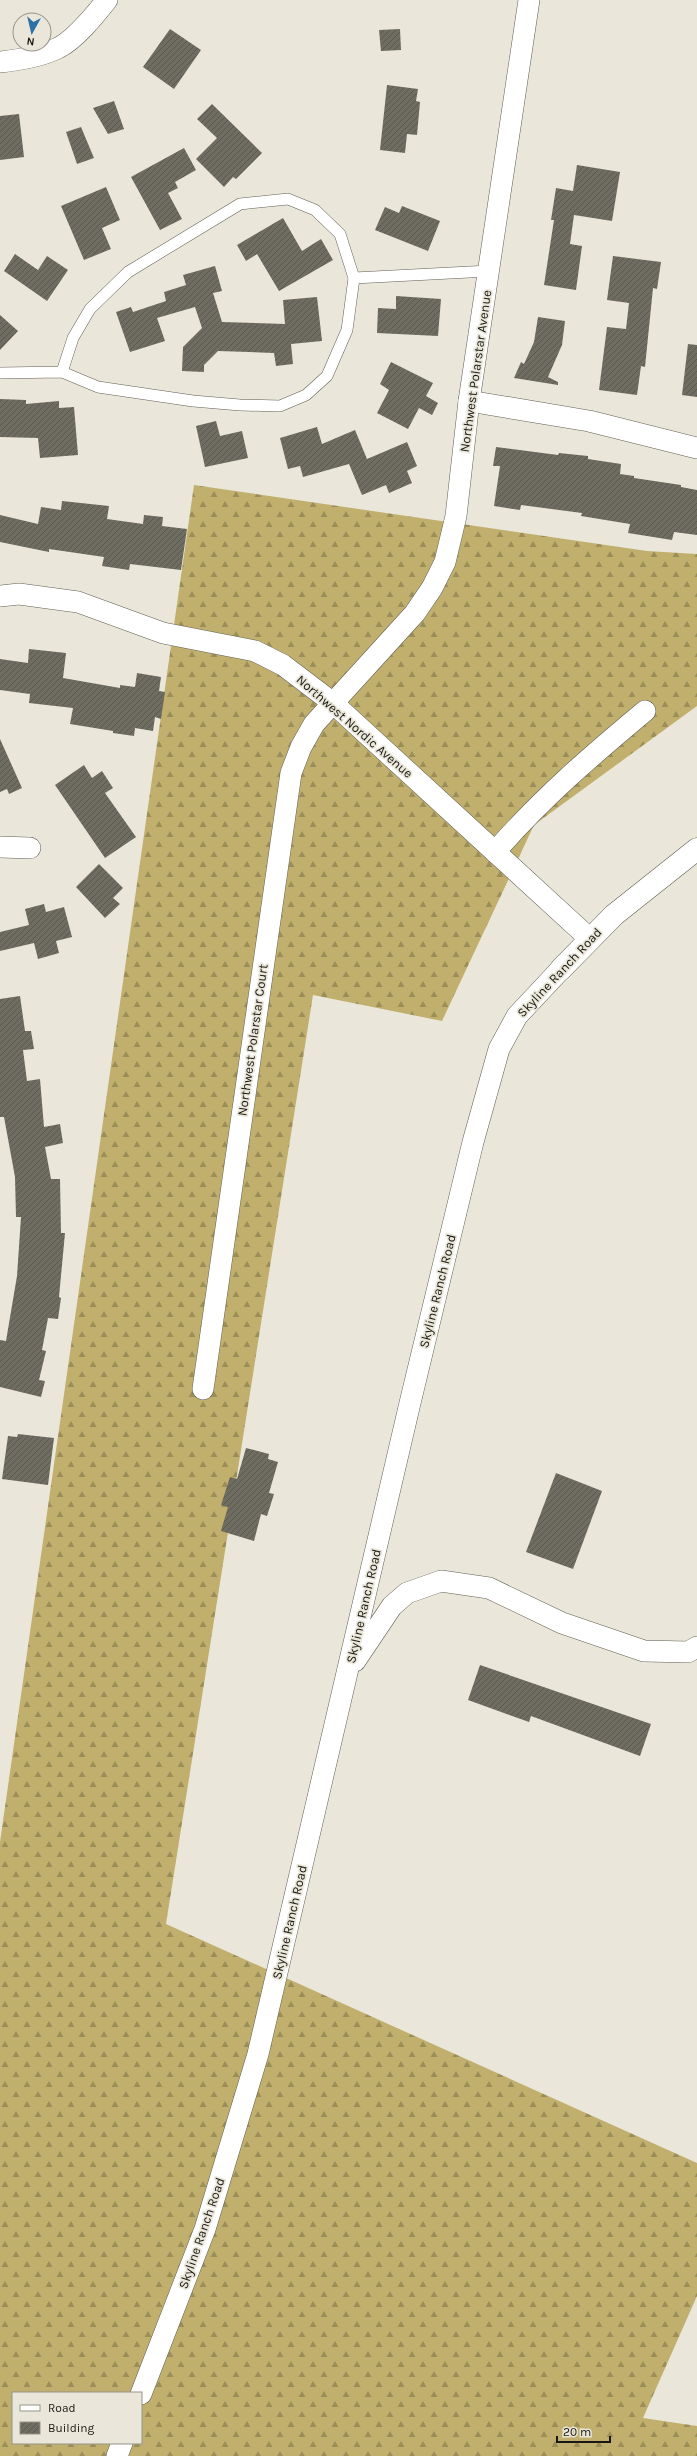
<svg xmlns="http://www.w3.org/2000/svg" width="697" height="2456" viewBox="0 0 697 2456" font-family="Karla,sans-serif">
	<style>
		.forest { fill: url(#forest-firs); fill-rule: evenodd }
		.building { fill: url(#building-hatch) }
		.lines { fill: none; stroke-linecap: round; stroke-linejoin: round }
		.lane-casing { stroke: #615e53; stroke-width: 12 }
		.street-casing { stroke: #615e53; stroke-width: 22 }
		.secondary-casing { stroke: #615e53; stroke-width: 23 }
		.lane { stroke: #fff; stroke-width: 11 }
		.street { stroke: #fff; stroke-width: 21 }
		.secondary { stroke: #fff; stroke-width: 22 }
		.labels { text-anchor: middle; stroke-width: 3.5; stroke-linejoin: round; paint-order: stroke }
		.street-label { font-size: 13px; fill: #181712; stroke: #eae7da }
	</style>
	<defs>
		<pattern id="forest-firs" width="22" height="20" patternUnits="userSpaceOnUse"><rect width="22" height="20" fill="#c1b06d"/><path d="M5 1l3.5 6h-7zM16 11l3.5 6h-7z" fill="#9c8e58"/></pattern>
		<pattern id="building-hatch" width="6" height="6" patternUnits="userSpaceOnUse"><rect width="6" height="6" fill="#6f6d61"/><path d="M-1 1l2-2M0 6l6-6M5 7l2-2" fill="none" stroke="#5a594f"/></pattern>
	</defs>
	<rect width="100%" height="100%" fill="#eae7da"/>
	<path class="forest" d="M194,485l453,66 50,3v152l-163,119 -92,196 -129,-26 -147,929 531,239v133l-54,122 54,8v30h-697v-614zM13,2393h128v50h-128z"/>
	<g class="building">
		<path d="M170,29l31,21 -27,39 -31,-22z"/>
		<path d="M400,29l1,21 -20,1 -2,-21z"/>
		<path d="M387,85l31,4 -2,12 4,1 -3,33 -10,-1 -2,19 -25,-3z"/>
		<path d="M114,101l10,28 -16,5 -15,-26z"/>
		<path d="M212,104l50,49 -26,26 -3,-2 -9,10 -28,-28 21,-21 -20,-19z"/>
		<path d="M19,114l5,43 -24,3v-44z"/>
		<path d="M81,127l13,31 -17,6 -11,-32z"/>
		<path d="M184,148l12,22 -21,12 3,6 -10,5 14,26 -22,11 -29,-53z"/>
		<path d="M577,165l43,7 -8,49 -38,-6 -4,29 12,2 -6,44 -32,-5 10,-65h-3l5,-32 17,3z"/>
		<path d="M106,187l14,33 -18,8 9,21 -27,11 -23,-54z"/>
		<path d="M402,206l38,15 -12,30 -53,-21 10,-23 14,6z"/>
		<path d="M283,218l19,33 19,-12 12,21 -54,31 -22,-37 -11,7 -9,-16z"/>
		<path d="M15,254l23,16 9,-14 21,14 -21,31 -43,-30z"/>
		<path d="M613,256l48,6 -4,27 -4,-1 -8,79 -4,-1 -4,29 -38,-5 8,-63 19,2 3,-26 -22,-3z"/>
		<path d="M215,266l7,25 -9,2 9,29 63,2 -2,-24 34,-3 5,44 -31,3 2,20 -17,2 -2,-13 -56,-2 -14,14v7l-22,-1 1,-24 19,-19 -7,-21 -38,11 8,23 -35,11 -14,-40 15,-5 2,5 33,-11 -2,-9 22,-7 -3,-10z"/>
		<path d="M396,296l45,3 -3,37 -61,-3 1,-25 18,1z"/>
		<path d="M0,315l18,16 -18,19z"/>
		<path d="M538,317l27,4 -3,24 -14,32 10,5v3l-44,-7 7,-16 3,2 10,-22z"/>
		<path d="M688,344l9,1v52l-15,-2z"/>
		<path d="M391,362l42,21 -7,13 12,7 -6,12 -13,-7 -11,21 -31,-16 12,-23 -9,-6z"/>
		<path d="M0,399l26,1v4l33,-3v7l15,-1 4,48 -38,3 -2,-20 -38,-1z"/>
		<path d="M216,421l4,15 22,-5 6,27 -43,9 -9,-41z"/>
		<path d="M317,427l5,17 33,-14 12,29 40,-17 10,24 -10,5 5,12 -23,10 -3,-8 -24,10 -13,-31 -46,13 -3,-11 -12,3 -8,-31z"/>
		<path d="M496,447l62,8 1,-2 29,3v3l33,5 -1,10 14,2v2l47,7v2l16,3v45l-23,-3 -2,8 -44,-7 2,-9 -49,-8 1,-3 -61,-8 -1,5 -26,-4 6,-40h-7z"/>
		<path d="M62,501l47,5 -2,13 36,5 1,-9 19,2 -1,9 25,3 -6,41 -51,-6 -1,6 -27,-4 2,-9 -55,-8v3l-49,-10v-27l38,9 3,-17 20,3z"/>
		<path d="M29,649l37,4 -3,25 57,10v-3l15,2 2,-14 24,4 -2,14 6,1 -4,27 -6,-2 -2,14 -18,-3 -1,8 -21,-3v-2l-43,-7 3,-16 -44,-5 1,-9 -30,-4v-31l28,4z"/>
		<path d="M0,739l22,49 -13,6 -2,-5 -7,3z"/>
		<path d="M84,765l8,13 10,-7 11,17 -8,5 31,44 -31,21 -50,-73z"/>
		<path d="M99,864l24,24 -10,10 7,6 -15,14 -29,-31z"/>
		<path d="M44,904l2,8 18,-5 8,30 -16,4 3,12 -21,6 -4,-16 -34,8v-19l29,-7 -4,-16z"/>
		<path d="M20,996l5,35h6l3,18 -11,1 4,31 13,-2 4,48 16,-3 3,19 -18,4 6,32h9l1,54h4l-6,64 2,1 -3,21 -10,-1 -6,32 4,1 -7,29 6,1 -4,16 -41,-10v-47l6,1 11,-65 4,-59h-5l-1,-40 -11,-60h-4v-118z"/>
		<path d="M18,1434l36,4 -6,47 -46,-6 6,-43 9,1z"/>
		<path d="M246,1448l23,6 -1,5 10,3 -9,31 5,1 -7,22 -6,-2 -7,27 -33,-10 7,-24 -7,-2 9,-28 7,2z"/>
		<path d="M556,1473l46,18 -29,78 -47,-17z"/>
		<path d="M480,1665l171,59 -11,32 -109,-40 -2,6 -61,-22z"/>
	</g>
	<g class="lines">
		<defs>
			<g id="lane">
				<path d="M354,278l135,-7"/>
				<path d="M0,373l62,-1 36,15 95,14 47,4 40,1 26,-11 21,-19 20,-46 7,-52 -14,-44 -25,-24 -27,-11 -48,5 -112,68 -38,37 -17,29 -11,34"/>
			</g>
			<g id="street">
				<path d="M0,62c19,-2 40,-5 58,-14 17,-8 37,-33 49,-48"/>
				<path d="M469,401l120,20 108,27"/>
				<path d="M0,596l19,-2 59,8 85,31 92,18 28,14 50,38 257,236"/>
				<path d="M0,847l30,1"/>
				<path d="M495,852c47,-54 96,-96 150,-141"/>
				<path d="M203,1389l88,-616 10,-26 13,-23 101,-111 17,-25 13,-26 11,-46 13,-115 60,-401"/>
				<path d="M355,1661l37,-55 15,-13 34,-12 48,7 73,35 82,28 44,1 9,-5"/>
				<path d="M141,2394l64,-165 53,-175 152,-651 63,-261 26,-93 18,-33 44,-47"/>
				<path d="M117,2456l5,-13"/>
			</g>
			<path id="secondary" d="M561,969l53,-54 83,-66"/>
		</defs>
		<use href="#lane" class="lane-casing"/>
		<use href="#street" class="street-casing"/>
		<use href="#secondary" class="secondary-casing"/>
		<use href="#lane" class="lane"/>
		<use href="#street" class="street"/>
		<use href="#secondary" class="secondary"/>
	</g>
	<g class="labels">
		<g class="street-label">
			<text transform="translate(475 371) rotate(-82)" y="5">Northwest Polarstar Avenue</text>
			<text transform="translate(355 726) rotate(41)" y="5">Northwest Nordic Avenue</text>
			<text transform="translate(559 972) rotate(-47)" y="5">Skyline Ranch Road</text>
			<text transform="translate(252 1040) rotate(-82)" y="5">Northwest Polarstar Court</text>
			<text transform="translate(437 1291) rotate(-76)" y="5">Skyline Ranch Road</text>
			<text transform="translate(363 1606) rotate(-77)" y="5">Skyline Ranch Road</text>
			<text transform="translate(289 1922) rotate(-77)" y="5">Skyline Ranch Road</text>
			<text transform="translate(201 2233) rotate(-71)" y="5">Skyline Ranch Road</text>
		</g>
	</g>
	<rect x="12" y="2392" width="130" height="52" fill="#eae7da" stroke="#96948a"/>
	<rect x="20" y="2405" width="20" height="6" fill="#ffffff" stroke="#96948a"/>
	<text x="48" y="2412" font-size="12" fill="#181712">Road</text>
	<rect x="20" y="2422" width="20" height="12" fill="url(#building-hatch)" stroke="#96948a"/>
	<text x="48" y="2432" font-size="12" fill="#181712">Building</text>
	<g transform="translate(32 32) rotate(188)"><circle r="19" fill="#eae7da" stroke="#96948a"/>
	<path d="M0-3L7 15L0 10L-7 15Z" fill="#2c70a5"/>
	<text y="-6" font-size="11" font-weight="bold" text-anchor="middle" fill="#181712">N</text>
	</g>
	<path d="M557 2436v6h53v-6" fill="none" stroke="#181712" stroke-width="2"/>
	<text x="563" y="2436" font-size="12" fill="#181712" stroke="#eae7da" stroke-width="3" paint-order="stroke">20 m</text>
</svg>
